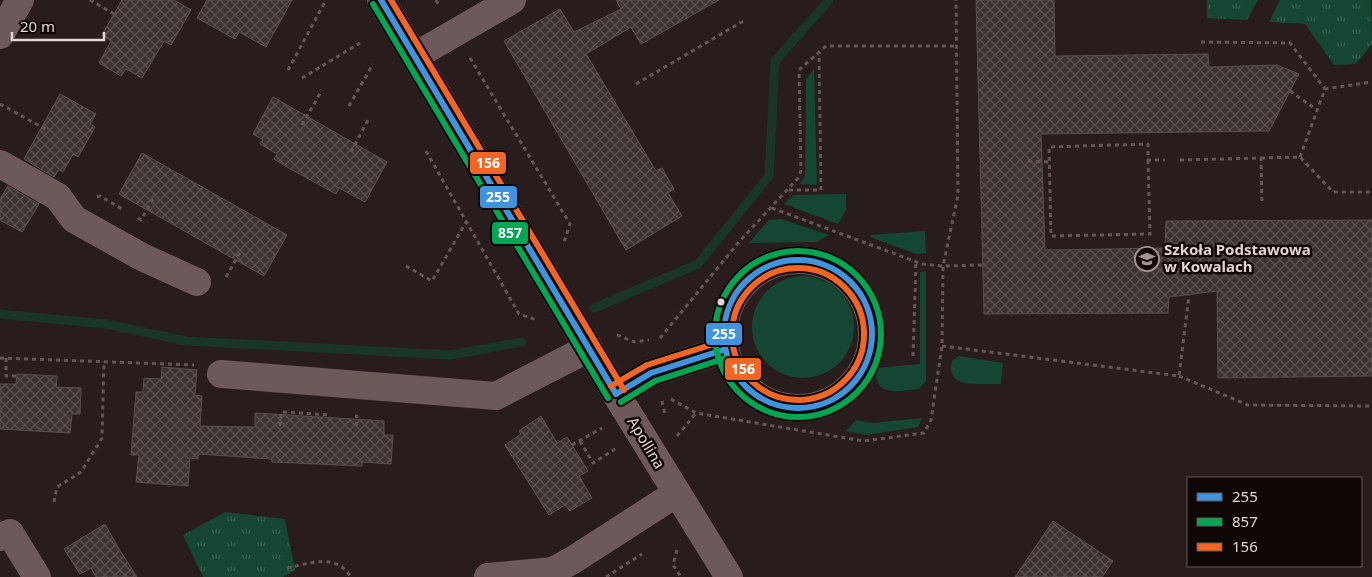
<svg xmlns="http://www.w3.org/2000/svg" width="1372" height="577" viewBox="0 0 1372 577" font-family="'Noto Sans',sans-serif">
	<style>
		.grass { fill: #144633 }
		.park { fill: url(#park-tufts) }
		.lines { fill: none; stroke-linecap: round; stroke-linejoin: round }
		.stream { stroke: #183528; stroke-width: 9 }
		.building { fill: url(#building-cross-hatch); stroke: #594e4e }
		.path { stroke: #645454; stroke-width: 3; stroke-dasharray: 4 4; stroke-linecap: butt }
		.minor { stroke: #6d5959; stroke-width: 28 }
		.bus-1-casing { stroke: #0f0606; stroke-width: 10 }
		.bus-2-casing { stroke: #0f0606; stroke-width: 10 }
		.bus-3-casing { stroke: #0f0606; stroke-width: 10 }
		.bus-1 { stroke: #4094de; stroke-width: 6 }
		.bus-2 { stroke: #00a651; stroke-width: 6 }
		.bus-3 { stroke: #f26522; stroke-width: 6 }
		.bus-dot { fill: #e4d4d3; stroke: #0f0606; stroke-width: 2 }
		.labels { text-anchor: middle; stroke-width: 5; stroke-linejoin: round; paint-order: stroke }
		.poi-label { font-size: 15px; font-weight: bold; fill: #e4d4d3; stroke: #0f0606; text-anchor: start }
		.street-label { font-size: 15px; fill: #e4d4d3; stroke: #0f0606 }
		.line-badge { stroke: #0f0606; stroke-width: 2 }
		.badge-label { font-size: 14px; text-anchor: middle; font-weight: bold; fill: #fff }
	</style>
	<defs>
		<pattern id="park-tufts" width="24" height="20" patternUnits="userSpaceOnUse" patternTransform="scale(1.25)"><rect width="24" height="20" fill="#144633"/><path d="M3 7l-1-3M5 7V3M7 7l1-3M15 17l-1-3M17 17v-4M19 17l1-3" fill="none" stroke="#366050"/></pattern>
		<pattern id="building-cross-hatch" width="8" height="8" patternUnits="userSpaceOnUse" patternTransform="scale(1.25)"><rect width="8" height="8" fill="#3e3333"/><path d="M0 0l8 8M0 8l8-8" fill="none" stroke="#5a5050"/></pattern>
	</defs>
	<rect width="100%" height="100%" fill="#291c1c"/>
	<g class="grass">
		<path d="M814,69l3,116 -17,-1 5,-8 1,-97z"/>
		<path d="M846,194v16l-8,14 -54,-20 9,-9z"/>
		<path d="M781,219l48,16 -12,7 -68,1 20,-23z"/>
		<path d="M925,231l1,22 -10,1 -46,-17 1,-2z"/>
		<path d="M926,271v110l-7,8c-21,2 -44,9 -44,-21l45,-4v-92z"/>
		<circle cx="803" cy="327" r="51"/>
		<path d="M959,356l44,7 -2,21c-19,-1 -57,6 -49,-23z"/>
		<path d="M922,418l-4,9 -52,8 -20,-4 10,-11 16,3z"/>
	</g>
	<g class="park">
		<path d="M1207,0h51l-11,20 -40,-2z"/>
		<path d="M1280,0h91l1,44 -16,20 -22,1 -29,-41 -36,-2z"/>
		<path d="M225,512l60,7 10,51 -12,7h-80l-20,-42z"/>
	</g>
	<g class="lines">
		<g class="stream">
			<path d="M594,308l104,-44 71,-88 6,-115 54,-61"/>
			<path d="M0,314l106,10 80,17 264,14 72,-13"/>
		</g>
	</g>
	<g class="building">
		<path d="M122,0h52l17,10 -20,35 -7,-4 -22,37 -16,-9 -5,7 -22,-13 12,-22 -9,-6z"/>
		<path d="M207,0h85l-26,47 -27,-15 -4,7 -38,-21z"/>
		<path d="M616,0h103l-78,44 -10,-17 -45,27 70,117 6,-3 12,21 -6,4 14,23 -56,34 -122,-209 56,-32 14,23 47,-23z"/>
		<path d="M976,0h78l1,56 153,-2 1,13 68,-2 22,9 -30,57 -228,3 4,116 120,-2 1,-27 206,-1v156l-154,2 -1,-87 -48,6 -1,16 -184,1z"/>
		<path d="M60,94l36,20 -6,10 5,3 -17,30 -5,-3 -10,18 -4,-2 -5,7 -30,-18z"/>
		<path d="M273,97l114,65 -22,40 -26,-14 -3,6 -49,-27 -13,-8 3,-5 -17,-10 3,-4 -10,-6z"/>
		<path d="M142,153l145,82 -23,41 -145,-82z"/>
		<path d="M8,186l31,18 -17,28 -22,-12v-21z"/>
		<path d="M162,367l35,3 -2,25 7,1 -2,30 55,1v-14l129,8v14h9l-2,29 -29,-2v4l-90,-4v-3l-74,-5v5l-8,-1 -2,28 -52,-4 3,-27h-8l5,-63h7l1,-14 17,1z"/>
		<path d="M17,374l40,2 -1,11 25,1 -1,26h-8l-2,19 -70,-4v-45h16z"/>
		<path d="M541,416l16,27 10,-6 21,34 -9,5 13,22 -22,13 -5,-6 -16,10 -44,-70 16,-11 -2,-3z"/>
		<path d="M1053,521l60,40 -11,16h-87z"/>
		<path d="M105,524l14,25 18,28h-41l-5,-9 -11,6 -16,-25z"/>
	</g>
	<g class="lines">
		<g class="path">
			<path d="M90,0l24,14"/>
			<path d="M436,0l4,7"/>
			<path d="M1201,42l89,1 35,46"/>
			<path d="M470,58l100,166 -7,21"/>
			<path d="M288,70l38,-70"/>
			<path d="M302,78l58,-35"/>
			<path d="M636,84l109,-64"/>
			<path d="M1290,91l27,19"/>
			<path d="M0,104l49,27"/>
			<path d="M349,106l24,-42"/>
			<path d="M302,125l20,-35"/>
			<path d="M426,151l93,163 18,6"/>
			<path d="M351,152l18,-34"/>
			<path d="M1300,157l25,-68 47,-7"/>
			<path d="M1261,158l39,-1 33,35h39"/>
			<path d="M1148,160l2,74 -99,2 -2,-89 99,-3v16h17"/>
			<path d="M1180,160l81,-2 1,47"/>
			<path d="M1028,161l21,1"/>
			<path d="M789,190h32l-2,-137"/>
			<path d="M97,197l3,-1 22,13"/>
			<path d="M772,208l150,56 21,2 40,-1"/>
			<path d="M138,218l3,2 12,-21"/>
			<path d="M406,266l26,15 34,-59"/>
			<path d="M226,277l16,-28"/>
			<path d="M617,335l18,7 14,-2"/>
			<path d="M660,338l79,-96 59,-64 3,-8 -2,-100 27,-24h130"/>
			<path d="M942,346l237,30 10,-81"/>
			<path d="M913,356l3,-94"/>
			<path d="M0,358l194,7"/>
			<path d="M6,358v18h11"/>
			<path d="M1179,376l69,29 124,1"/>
			<path d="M671,399l25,14 168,28 60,-8 7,-13 11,-74 1,-80 15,-71 -2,-195"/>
			<path d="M662,401l3,14"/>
			<path d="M355,416h2l-1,14"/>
			<path d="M280,426l1,-14 50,3"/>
			<path d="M677,436l19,-23"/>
			<path d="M580,441l13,22 22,-14"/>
			<path d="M572,445l30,-17"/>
			<path d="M54,502l3,-15 24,-15 21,-34 2,-77"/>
			<path d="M677,550l-4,15 8,12"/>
			<path d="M287,568c24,-5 49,-15 64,9"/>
			<path d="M606,577l36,-23"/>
		</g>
		<g class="minor">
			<path d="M381,0l235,394 113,183"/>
			<path d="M0,35l20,-35"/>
			<path d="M415,56l97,-56"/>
			<path d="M0,164l58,33 16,22 68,38 55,25"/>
			<circle cx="798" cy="334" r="74"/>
			<path d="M221,374l275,22 93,-48"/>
			<path d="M616,394l35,-21 72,-23"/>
			<path d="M0,537l10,-4 27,44"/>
			<path d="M488,577l65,-6 20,-11 104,-67"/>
		</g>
		<defs>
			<g id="bus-1">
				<path d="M381,0l235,394"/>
				<circle cx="798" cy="334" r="74"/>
				<path d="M616,394l35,-21 72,-23"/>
			</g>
			<g id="bus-2">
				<path d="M373,4l235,394"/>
				<circle cx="798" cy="334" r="83"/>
				<path d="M621,402l34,-21 71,-23"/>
			</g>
			<g id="bus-3">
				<path d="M391,0l233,390"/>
				<circle cx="798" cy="334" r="66"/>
				<path d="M611,386l36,-21 73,-23"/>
			</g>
		</defs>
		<use href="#bus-1" class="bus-1-casing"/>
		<use href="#bus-2" class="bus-2-casing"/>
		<use href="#bus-3" class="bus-3-casing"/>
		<use href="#bus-1" class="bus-1"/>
		<use href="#bus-2" class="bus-2"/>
		<use href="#bus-3" class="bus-3"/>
	</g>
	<defs>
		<symbol id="school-ring" viewBox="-11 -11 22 22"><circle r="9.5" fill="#0f0606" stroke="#a39493" stroke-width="1.5"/><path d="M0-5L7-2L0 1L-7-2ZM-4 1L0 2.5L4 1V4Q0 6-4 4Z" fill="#a39493"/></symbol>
	</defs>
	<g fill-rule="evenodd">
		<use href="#school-ring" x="1133" y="245" width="28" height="28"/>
	</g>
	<circle class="bus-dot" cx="721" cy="302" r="4.5"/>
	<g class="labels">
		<g class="poi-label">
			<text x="1164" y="255">Szkoła Podstawowa<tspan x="1164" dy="17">w Kowalach</tspan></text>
		</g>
		<g class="street-label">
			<text transform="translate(646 443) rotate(59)" y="5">Apollina</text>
		</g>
	</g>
	<g class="line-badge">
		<rect x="469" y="151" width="38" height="24" rx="5" fill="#f26522"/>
		<rect x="479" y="185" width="39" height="24" rx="5" fill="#4094de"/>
		<rect x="491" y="221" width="38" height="24" rx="5" fill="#00a651"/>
		<rect x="705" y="322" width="38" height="24" rx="5" fill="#4094de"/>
		<rect x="724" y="357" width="38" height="24" rx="5" fill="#f26522"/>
	</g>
	<g class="badge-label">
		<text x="488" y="168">156</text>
		<text x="498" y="202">255</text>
		<text x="510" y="238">857</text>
		<text x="724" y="339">255</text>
		<text x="743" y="374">156</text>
	</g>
	<rect x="1187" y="477" width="175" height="90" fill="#0f0606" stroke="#645858"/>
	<rect x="1197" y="493" width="25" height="8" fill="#4094de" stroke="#645858"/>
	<text x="1232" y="502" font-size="15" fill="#e4d4d3">255</text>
	<rect x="1197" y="518" width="25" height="8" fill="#00a651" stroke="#645858"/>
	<text x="1232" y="527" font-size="15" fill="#e4d4d3">857</text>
	<rect x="1197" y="543" width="25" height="8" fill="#f26522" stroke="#645858"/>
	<text x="1232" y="552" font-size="15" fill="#e4d4d3">156</text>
	<path d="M12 32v8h92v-8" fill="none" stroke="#e4d4d3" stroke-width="2.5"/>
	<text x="20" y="32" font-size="15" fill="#e4d4d3" stroke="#0f0606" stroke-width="4" paint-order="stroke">20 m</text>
</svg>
